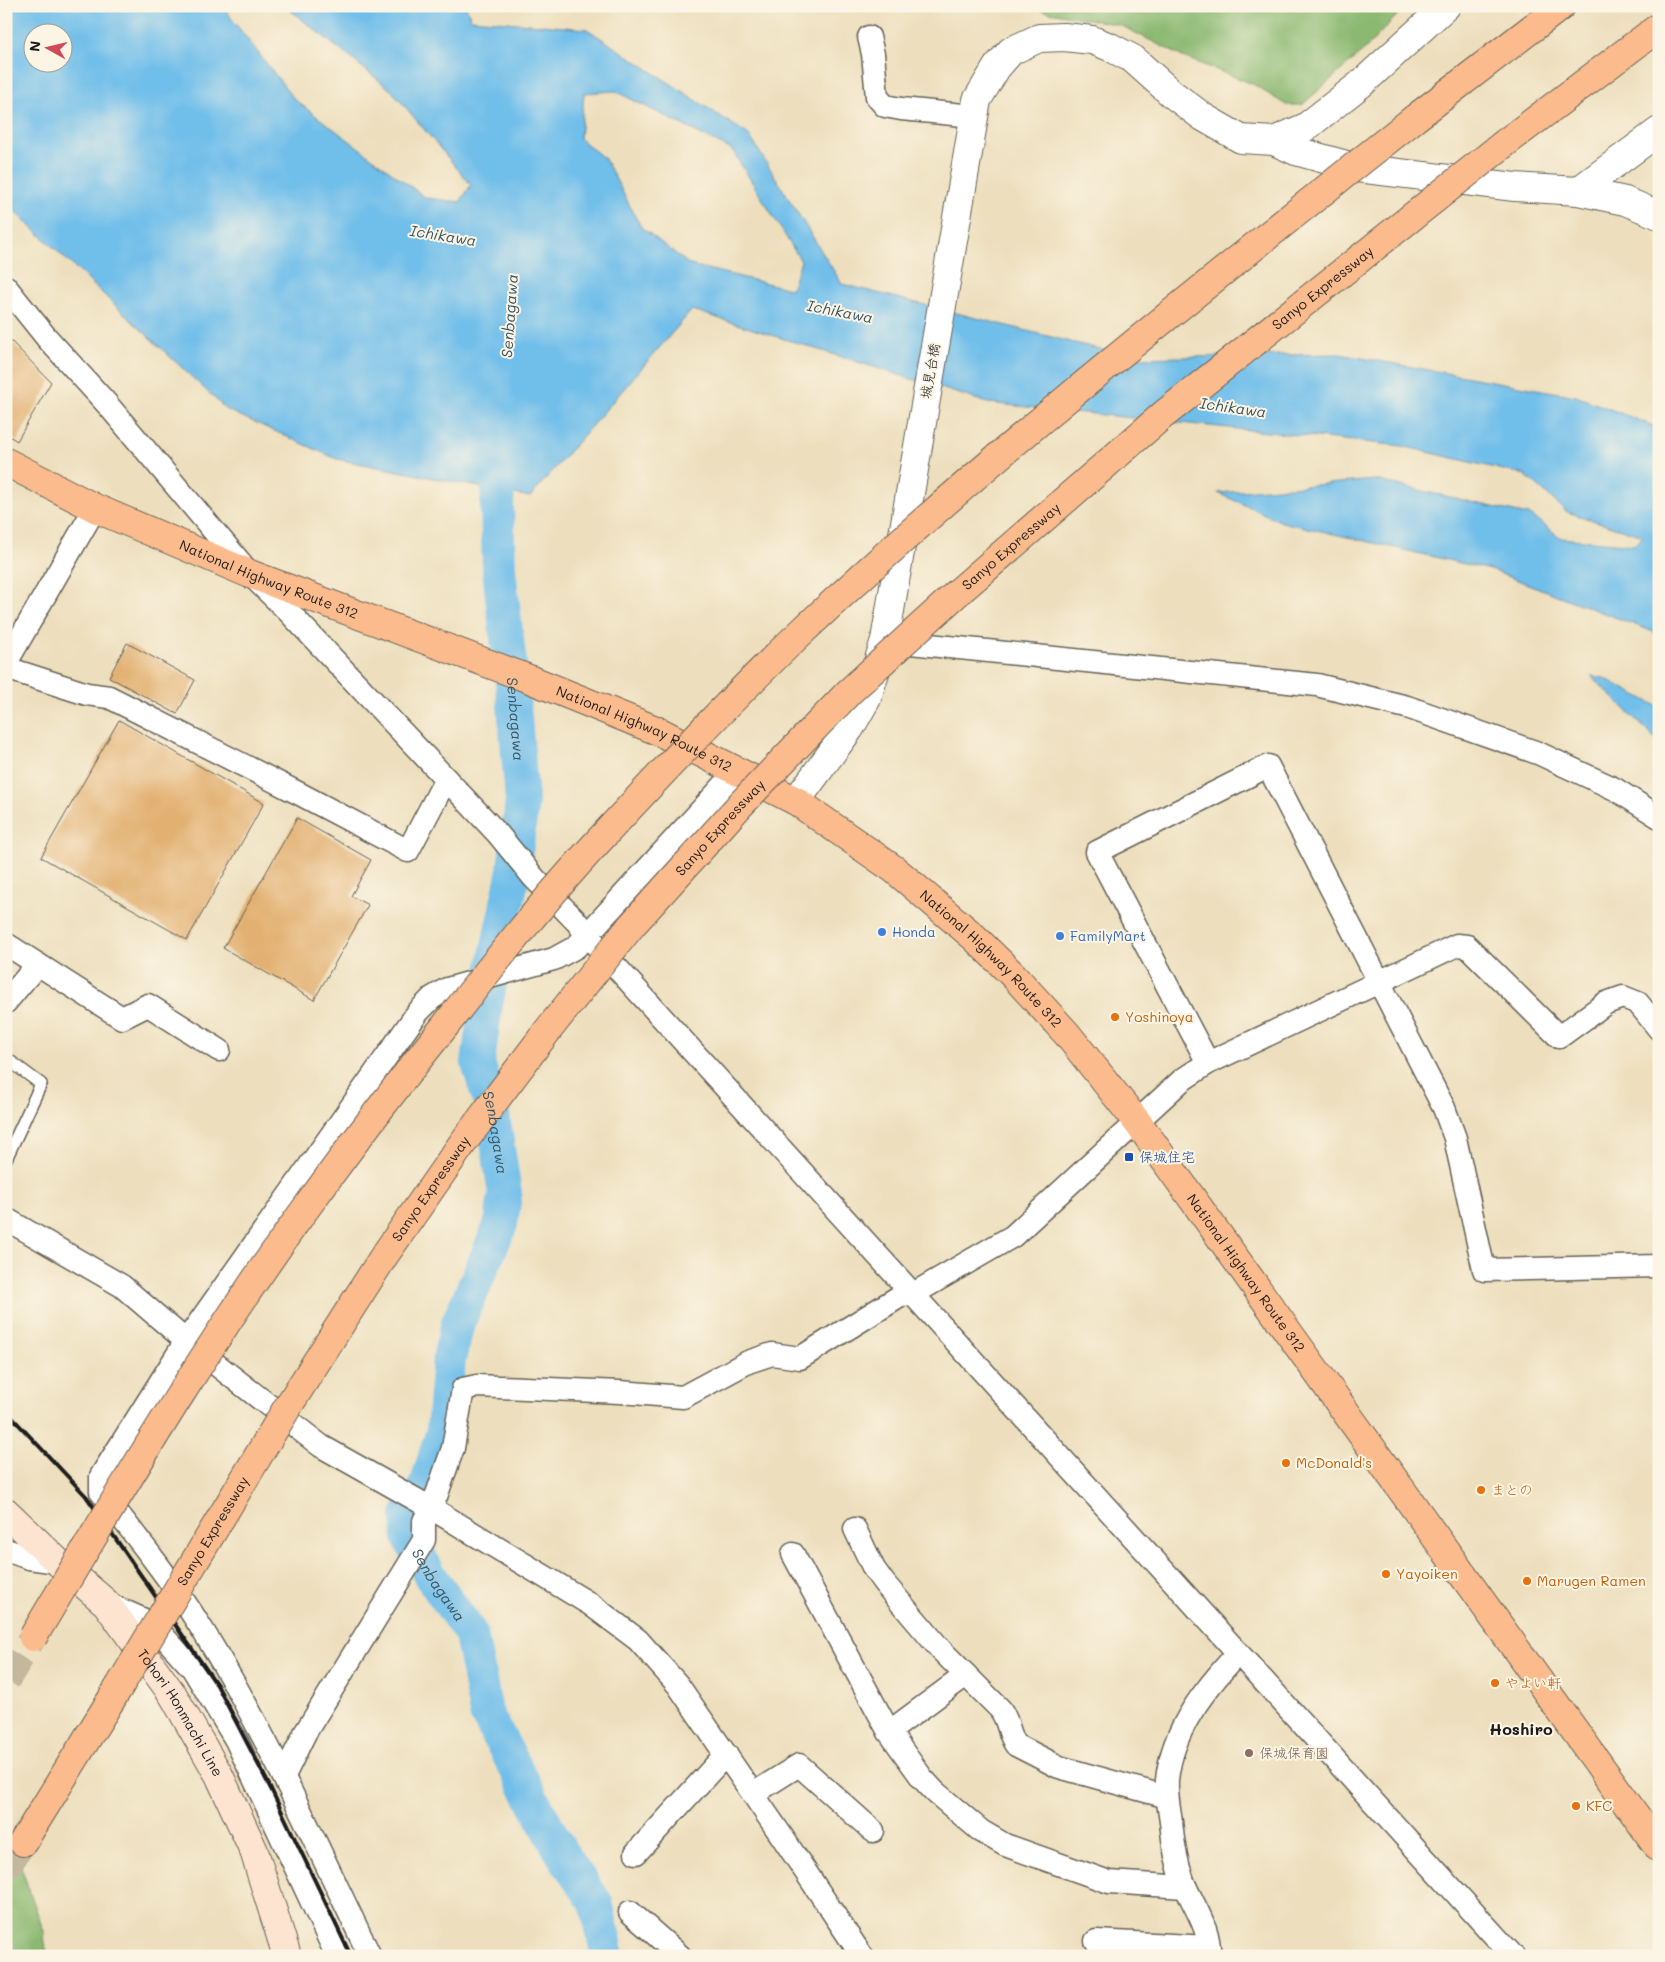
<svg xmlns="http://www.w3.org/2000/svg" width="1665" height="1962" viewBox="0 0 1665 1962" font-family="Mali,'Klee One',sans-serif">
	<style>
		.forest { fill: #8cb972; stroke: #546a47 }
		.water { fill: #70beea; stroke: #466d83; fill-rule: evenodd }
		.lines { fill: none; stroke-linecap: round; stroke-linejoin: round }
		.river { stroke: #70beea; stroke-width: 34 }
		.building { fill: #e2b071 }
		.motorway-tunnel { stroke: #c3b89d; stroke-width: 28; stroke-dasharray: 28 14; stroke-linecap: butt }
		.service-casing { stroke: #656054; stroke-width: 14 }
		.minor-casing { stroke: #656054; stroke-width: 25 }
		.tertiary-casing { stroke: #656054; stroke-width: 30 }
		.secondary-casing { stroke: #656054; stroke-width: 30 }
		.trunk-casing { stroke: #656054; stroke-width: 30 }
		.motorway-casing { stroke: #656054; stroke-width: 30 }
		.service { stroke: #fff; stroke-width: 11 }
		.minor { stroke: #fff; stroke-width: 22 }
		.tertiary { stroke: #fff; stroke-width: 28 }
		.secondary { stroke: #fde4d1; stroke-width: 28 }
		.trunk { stroke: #fbbb8d; stroke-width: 28 }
		.motorway { stroke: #fbbb8d; stroke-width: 28 }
		.rail { stroke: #1c1c1c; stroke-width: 4 }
		.motorway-bridge-casing { stroke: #656054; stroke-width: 30; stroke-linecap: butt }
		.motorway-bridge { stroke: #fbbb8d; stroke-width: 28 }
		.shop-dot { fill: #3f7fe0; stroke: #fcf5e5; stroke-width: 2 }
		.food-dot { fill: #e8710a; stroke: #fcf5e5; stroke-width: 2 }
		.transit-dot { fill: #1a4fb4; stroke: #fcf5e5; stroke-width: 2 }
		.education-dot { fill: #8d6e63; stroke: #fcf5e5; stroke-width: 2 }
		.labels { text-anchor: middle; stroke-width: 4; stroke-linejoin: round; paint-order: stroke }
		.street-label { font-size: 14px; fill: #1c1c1c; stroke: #fcf5e5 }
		.shop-label { font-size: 14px; fill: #366cbe; stroke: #fcf5e5; text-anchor: start }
		.food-label { font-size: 14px; fill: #c56008; stroke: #fcf5e5; text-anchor: start }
		.transit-label { font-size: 14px; fill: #164399; stroke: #fcf5e5; text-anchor: start }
		.education-label { font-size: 14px; fill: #785e54; stroke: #fcf5e5; text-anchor: start }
		.water-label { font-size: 15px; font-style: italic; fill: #395564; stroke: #fcf5e5 }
		.quarter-label { font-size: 16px; font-weight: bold; fill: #1c1c1c; stroke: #fcf5e5 }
	</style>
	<rect width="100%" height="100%" fill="#fcf5e5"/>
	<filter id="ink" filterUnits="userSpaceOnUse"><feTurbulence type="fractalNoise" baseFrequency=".02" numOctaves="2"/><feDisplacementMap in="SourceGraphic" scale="10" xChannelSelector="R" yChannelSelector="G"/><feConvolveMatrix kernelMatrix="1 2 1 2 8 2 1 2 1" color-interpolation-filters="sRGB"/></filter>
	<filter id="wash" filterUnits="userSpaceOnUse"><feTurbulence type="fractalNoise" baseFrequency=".0096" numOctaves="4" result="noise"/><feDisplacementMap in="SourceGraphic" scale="20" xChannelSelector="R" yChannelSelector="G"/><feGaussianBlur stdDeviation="1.12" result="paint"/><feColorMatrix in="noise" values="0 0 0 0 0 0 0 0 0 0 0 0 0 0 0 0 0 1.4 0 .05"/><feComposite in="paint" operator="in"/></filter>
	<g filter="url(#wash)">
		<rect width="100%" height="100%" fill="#eddfbd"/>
		<g class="forest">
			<path d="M1030,6h376l-43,45 -61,54h-16l-33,-21 -70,-27 -63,-32 -76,-14z"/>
			<path d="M6,1825l38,107 2,24h-40z"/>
		</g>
		<g class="water">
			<path d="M6,6h218l7,12 64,82 131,98 34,4 11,-17 -80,-95 -106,-84h181l5,13 116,10 162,106 93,149 292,74 205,-4 237,42 83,32v206l-168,-64 -209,-48 -64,-29 157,-13 157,36 29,22 73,7 9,-9 -76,-24 -42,-37 -123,-29 -414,-43 -296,-93 -162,187 -193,-38 -110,-49 -221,-207zM32,32h30v30h-30zM615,91l117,59 69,111 -10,28 -101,-24 -49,-38 -36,-68 -25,-20 4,-46z"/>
			<path d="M1591,676l13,2 55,29v35z"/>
		</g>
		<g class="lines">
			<path class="river" id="s1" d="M501,445l-4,59 2,66 13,112 10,119 -8,69 -29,139 -7,54 14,45 13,86 -4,30 -43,99 -9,36 -6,71 -16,53 -19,32 1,23 22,39 40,57 15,79 75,139 35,51 12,53"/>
		</g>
		<g id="blocks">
			<g class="building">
				<path d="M6,336l45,46 -34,59 -11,-7z"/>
				<path d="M127,643l68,37 -18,34 -68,-37z"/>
				<path d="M119,720l145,83 -77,137 -146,-83z"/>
				<path d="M297,818l74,42 -20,36 17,9 -54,95 -91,-52z"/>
			</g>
		</g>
	</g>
	<g filter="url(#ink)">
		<use href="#blocks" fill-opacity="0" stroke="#656054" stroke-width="1"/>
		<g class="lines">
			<g class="motorway-tunnel">
				<path d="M6,1680l27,-43"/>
				<path d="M6,1868l17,-26"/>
			</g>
			<defs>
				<path id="service" d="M6,1058l35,26 -35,75"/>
				<g id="minor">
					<path d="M869,37l4,17 4,43 8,9 16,3 73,7"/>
					<path d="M6,287l40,50 61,67 143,170 37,36 211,224 36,44 42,43 12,15 925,1020"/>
					<path d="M891,641l426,44 90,22 131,46 77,36 44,28"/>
					<path d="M6,663l89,-155"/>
					<path d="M6,668l81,26 22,3 191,97 108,57 38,-72"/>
					<path d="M6,944l116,74 26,-13 71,45"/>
					<path d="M6,1002l31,-37"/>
					<path d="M1208,1063l-111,-211 171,-86 176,342 11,30 29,132 175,-4"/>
					<path d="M6,1219l116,67 64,55 135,105 110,62 159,96 48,36 40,45 103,150 81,121"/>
					<path d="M855,1529l19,40 10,14 57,67 59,59c9,11 8,25 16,36l43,22 108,30"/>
					<path d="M6,1550l23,8 29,4"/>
					<path d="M793,1554l96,178 33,46 13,14 46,39 24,14 104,37 76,5"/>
					<path d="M106,1603l36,16 15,10 36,40 43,71 101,216"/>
					<path d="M889,1732l77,-57"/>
					<path d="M284,1776l21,-43 119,-193v-19l13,-27 16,-46 10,-59 14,-3 143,6 63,5 65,-35 24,-8 28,4 102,-63 11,-1 100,-58 169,-156 26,-17 249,-118 10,1 92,91 47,-34 17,-6 15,6 21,26"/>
					<path d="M753,1794l46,-29 74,66"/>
					<path d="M636,1853l90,-99"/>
					<path d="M630,1912l50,44"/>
					<path d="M1096,1941l113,6"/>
					<path d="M370,1956c-53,-110 -103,-222 -168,-327 -30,-48 -66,-93 -101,-137v-16l85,-135 232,-329 14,-14 15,-9 107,-30 22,-12 161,-176"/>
					<path d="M1209,1956c2,-28 -16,-50 -26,-75 -7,-19 -10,-38 -12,-59 -2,-14 -5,-28 -4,-42 5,-51 38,-91 71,-127"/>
				</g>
				<g id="tertiary">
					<path d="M1274,141l22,10 61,17 158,19 63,4 47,10 34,14"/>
					<path d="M1578,191l81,-60"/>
					<path d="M796,801l54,-73 17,-30 18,-58 92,-540 20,-33 14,-16 28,-13 25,-1 28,3 18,7 23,12 38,34 32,24 38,22 33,2 32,-14 56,-44 84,-77"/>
				</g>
				<g id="secondary">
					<path id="s2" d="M6,1512l52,50 48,41 67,92 46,80 35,76 33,105"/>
				</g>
				<g id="trunk">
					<path id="s3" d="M6,462l89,46 155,66 282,106 126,51 138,70 99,69 79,67 40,39 53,58 71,89 521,725"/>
				</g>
				<g id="motorway">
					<path d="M1414,119l147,-113"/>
					<path d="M1505,143l154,-116"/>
					<path d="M23,1842l96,-155"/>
				</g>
			</defs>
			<use href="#service" class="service-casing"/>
			<use href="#minor" class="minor-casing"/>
			<use href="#tertiary" class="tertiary-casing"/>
			<use href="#secondary" class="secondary-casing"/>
			<use href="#trunk" class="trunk-casing"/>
			<use href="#motorway" class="motorway-casing"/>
			<use href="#service" class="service"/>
			<use href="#minor" class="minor"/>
			<use href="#tertiary" class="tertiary"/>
			<use href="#secondary" class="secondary"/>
			<use href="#trunk" class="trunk"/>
			<use href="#motorway" class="motorway"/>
			<path class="rail" d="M6,1411l80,85 131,189 54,104 80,167"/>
			<defs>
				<g id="motorway-bridge">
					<path d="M33,1637c87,-145 173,-292 273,-429 45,-62 91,-123 139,-182 51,-66 103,-131 160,-192 61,-66 123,-132 188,-194 197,-186 410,-353 621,-521"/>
					<path id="s4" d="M119,1687l168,-279 97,-152 78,-112 86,-114 84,-105 109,-121 108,-112 106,-97 208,-180 342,-272"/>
				</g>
			</defs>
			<use href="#motorway-bridge" class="motorway-bridge-casing"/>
			<use href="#motorway-bridge" class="motorway-bridge"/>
		</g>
	</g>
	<g class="shop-dot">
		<circle cx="882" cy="932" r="5"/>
		<circle cx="1060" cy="936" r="5"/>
	</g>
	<g class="food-dot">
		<circle cx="1115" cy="1017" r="5"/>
		<circle cx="1286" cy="1463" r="5"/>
		<circle cx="1481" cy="1490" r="5"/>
		<circle cx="1386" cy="1574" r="5"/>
		<circle cx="1527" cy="1581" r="5"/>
		<circle cx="1495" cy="1683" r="5"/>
		<circle cx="1576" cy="1806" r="5"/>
	</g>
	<rect class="transit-dot" x="1124" y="1152" width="10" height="10" rx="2.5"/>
	<circle class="education-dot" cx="1249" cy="1753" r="5"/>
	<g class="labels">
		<g class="street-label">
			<text dy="5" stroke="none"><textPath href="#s4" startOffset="1861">Sanyo Expressway</textPath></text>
			<text transform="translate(930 371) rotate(-80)" y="5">城見台橋</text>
			<text dy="5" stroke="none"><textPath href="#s4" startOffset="1456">Sanyo Expressway</textPath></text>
			<text dy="5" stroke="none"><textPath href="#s3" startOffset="288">National Highway Route 312</textPath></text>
			<text dy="5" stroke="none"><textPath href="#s3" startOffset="692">National Highway Route 312</textPath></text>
			<text dy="5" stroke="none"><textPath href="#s4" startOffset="1051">Sanyo Expressway</textPath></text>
			<text dy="5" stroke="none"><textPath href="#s3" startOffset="1112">National Highway Route 312</textPath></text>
			<text dy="5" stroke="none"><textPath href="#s4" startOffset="588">Sanyo Expressway</textPath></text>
			<text dy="5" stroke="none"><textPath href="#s3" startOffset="1518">National Highway Route 312</textPath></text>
			<text dy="5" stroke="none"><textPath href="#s4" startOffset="182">Sanyo Expressway</textPath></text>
			<text dy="5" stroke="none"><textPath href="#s2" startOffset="268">Tohori Honmachi Line</textPath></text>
		</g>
		<g class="shop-label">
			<text x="892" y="937">Honda</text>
			<text x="1070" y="941">FamilyMart</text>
		</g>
		<g class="food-label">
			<text x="1125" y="1022">Yoshinoya</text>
			<text x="1296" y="1468">McDonald's</text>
			<text x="1491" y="1495">まとの</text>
			<text x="1396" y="1579">Yayoiken</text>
			<text x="1537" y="1586">Marugen Ramen</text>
			<text x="1505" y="1688">やよい軒</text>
			<text x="1586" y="1811">KFC</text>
		</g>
		<g class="transit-label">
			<text x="1139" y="1162">保城住宅</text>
		</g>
		<g class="education-label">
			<text x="1259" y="1758">保城保育園</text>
		</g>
		<g class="water-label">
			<text transform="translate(443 236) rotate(9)" y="5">Ichikawa</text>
			<text transform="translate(840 312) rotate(11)" y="5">Ichikawa</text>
			<text transform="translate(510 316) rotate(-86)" y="5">Senbagawa</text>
			<text transform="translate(1233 408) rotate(8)" y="5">Ichikawa</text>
			<text dy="5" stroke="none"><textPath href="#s1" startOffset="275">Senbagawa</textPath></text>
			<text dy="5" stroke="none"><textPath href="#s1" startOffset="695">Senbagawa</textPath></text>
			<text dy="5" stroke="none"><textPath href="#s1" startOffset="1175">Senbagawa</textPath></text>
		</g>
		<g class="quarter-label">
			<text x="1521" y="1735">Hoshiro</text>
		</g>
	</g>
	<rect width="1665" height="1962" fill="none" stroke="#fcf5e5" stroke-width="25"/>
	<g transform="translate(48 48) rotate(278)"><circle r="24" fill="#fcf5e5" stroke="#a29e95"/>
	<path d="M0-4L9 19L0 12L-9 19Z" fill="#d1495b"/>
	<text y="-8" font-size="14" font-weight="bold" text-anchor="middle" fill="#1c1c1c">N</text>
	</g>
</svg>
